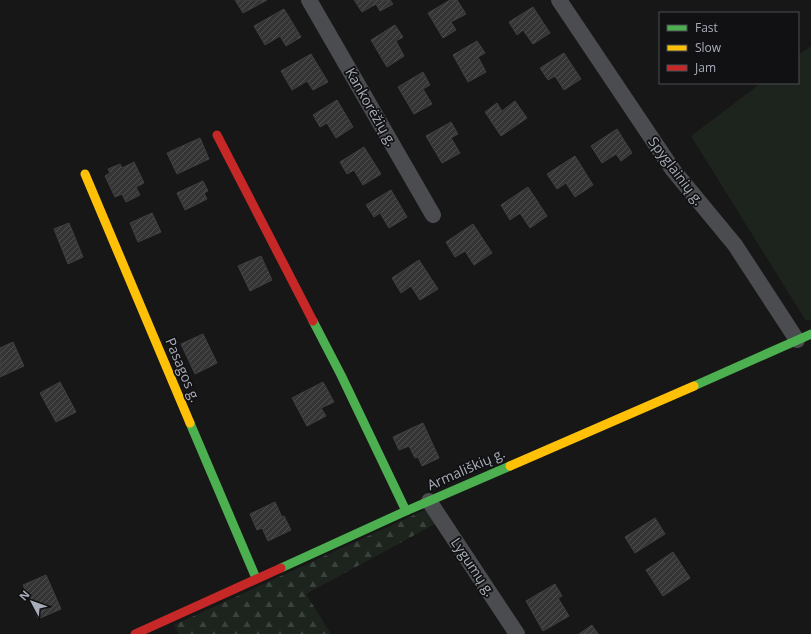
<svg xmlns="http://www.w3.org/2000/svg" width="811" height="634" viewBox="0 0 811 634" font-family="'Open Sans',sans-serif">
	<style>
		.green { fill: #1d241e }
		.forest { fill: url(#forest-firs) }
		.building { fill: url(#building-hatch); stroke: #3f4043 }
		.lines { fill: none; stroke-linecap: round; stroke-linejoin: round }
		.street { stroke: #4b4c50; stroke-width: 16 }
		.fast { stroke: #4caf50; stroke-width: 9 }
		.slow { stroke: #ffc107; stroke-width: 9 }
		.jam { stroke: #c62828; stroke-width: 9 }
		.labels { text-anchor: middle; stroke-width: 3.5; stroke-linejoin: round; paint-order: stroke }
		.street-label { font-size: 14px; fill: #a8adb8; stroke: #111113 }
	</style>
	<defs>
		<pattern id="forest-firs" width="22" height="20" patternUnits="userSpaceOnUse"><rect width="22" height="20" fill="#1d241e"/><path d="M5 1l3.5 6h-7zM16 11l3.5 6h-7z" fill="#3b413d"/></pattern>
		<pattern id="building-hatch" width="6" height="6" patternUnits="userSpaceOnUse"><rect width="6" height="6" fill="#353536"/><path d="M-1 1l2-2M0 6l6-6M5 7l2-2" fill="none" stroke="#4f5051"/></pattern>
	</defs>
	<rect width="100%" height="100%" fill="#171717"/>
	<path class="green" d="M811,46v273l-5,2 -115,-185 70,-53h37v-28z"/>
	<path class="forest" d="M427,509l8,15 -129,70 25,40h-152l-5,-9z"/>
	<g class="building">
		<path d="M235,0h32l-24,13z"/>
		<path d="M354,0h36l3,4 -13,7 -4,-7 -14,8z"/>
		<path d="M450,0h7l9,14 -15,8 5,8 -13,8 -15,-25z"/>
		<path d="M533,7l17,26 -17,11 -10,-14 -6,5 -8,-13z"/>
		<path d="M284,9l17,28 -15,9 -6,-10 -15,9 -11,-19z"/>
		<path d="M395,25l8,12 -7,4 8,15 -17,11 -16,-27z"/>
		<path d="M477,41l8,12 -7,4 8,15 -18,10 -15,-27z"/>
		<path d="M564,53l17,26 -17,11 -9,-14 -7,4 -8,-12z"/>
		<path d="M311,54l17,28 -15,8 -6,-9 -15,9 -11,-19z"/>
		<path d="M423,72l7,13 -7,4 9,15 -18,10 -16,-27z"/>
		<path d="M337,100l16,27 -17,11 -9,-15 -7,4 -7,-12z"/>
		<path d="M515,101l12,17 -26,18 -16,-24 12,-9 5,8z"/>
		<path d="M451,122l7,12 -7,4 9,15 -18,10 -16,-27z"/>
		<path d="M617,129l15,24 -11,8 -5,-7 -14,9 -11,-17z"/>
		<path d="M200,138l9,21 -32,15 -10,-21z"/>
		<path d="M364,147l17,27 -18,11 -9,-15 -7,4 -7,-12z"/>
		<path d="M575,156l18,29 -18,12 -9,-14 -9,6 -10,-15z"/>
		<path d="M134,162l10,21 -8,4 4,8 -14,7 -4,-8 -7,3 -10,-21 5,-3 -2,-4 12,-5 2,4z"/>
		<path d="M203,181l5,10 -4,2 3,6 -22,11 -8,-17z"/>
		<path d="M528,187l19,29 -17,12 -10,-15 -10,7 -9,-15z"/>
		<path d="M391,190l16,27 -18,11 -9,-15 -6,4 -8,-12z"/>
		<path d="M152,213l9,19 -23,10 -8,-19z"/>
		<path d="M69,223l14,34 -15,7 -14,-35z"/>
		<path d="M473,224l19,29 -18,12 -9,-14 -10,6 -9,-15z"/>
		<path d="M261,256l11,24 -22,11 -12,-25z"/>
		<path d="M419,260l19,29 -18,11 -9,-14 -10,7 -9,-15z"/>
		<path d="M203,334l14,29 -22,11 -14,-30z"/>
		<path d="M13,342l11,24 -24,11v-29z"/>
		<path d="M60,382l16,30 -20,10 -16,-29z"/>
		<path d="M323,382l11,20 -13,6 5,8 -19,10 -15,-28z"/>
		<path d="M423,423l16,35 -17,8 -4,-9 -3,1 -6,-12 -10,4 -6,-13z"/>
		<path d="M275,502l7,15 2,-1 7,14 -23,11 -6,-13 -5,2 -7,-16z"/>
		<path d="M655,518l10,16 -30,19 -10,-16z"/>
		<path d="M673,552l17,26 -27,18 -17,-26z"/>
		<path d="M46,575l15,34 -23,10 -15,-34z"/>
		<path d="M555,584l7,12 -4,2 11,18 -26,15 -17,-30z"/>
		<path d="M592,625l6,9h-19z"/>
	</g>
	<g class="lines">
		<g class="street">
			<path d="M309,0l124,215"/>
			<path d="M559,0l114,170 62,75 62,95"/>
			<path d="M429,501l88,133"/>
		</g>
		<g class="fast">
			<path d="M313,321l28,54 65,136"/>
			<path d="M694,386l117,-52"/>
			<path d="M190,423l66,155"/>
			<path d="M281,568l125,-57 104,-45"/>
		</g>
		<g class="slow">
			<path d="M85,174l105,249"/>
			<path d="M510,466l184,-80"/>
		</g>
		<g class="jam">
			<path d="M217,135l96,186"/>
			<path d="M135,634l146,-66"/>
		</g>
	</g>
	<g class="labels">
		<g class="street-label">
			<text transform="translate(371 107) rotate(60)" y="5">Kankorėžių g.</text>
			<text transform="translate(676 171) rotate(53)" y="5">Spyglainių g.</text>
			<text transform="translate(183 370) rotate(67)" y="5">Pasagos g.</text>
			<text transform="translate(466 469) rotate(-24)" y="5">Armališkių g.</text>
			<text transform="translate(473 567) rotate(56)" y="5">Lygumų g.</text>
		</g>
	</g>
	<rect x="659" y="12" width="140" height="72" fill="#111113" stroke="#4d4f55"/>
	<rect x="667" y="25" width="20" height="6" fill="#4caf50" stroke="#4d4f55"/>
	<text x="695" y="32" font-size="12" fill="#a8adb8">Fast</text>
	<rect x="667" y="45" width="20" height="6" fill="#ffc107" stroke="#4d4f55"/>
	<text x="695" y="52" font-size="12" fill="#a8adb8">Slow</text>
	<rect x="667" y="65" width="20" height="6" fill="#c62828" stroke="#4d4f55"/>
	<text x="695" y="72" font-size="12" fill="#a8adb8">Jam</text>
	<g transform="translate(32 602) rotate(311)" stroke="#111113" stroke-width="3" paint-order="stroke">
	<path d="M0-3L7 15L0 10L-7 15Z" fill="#a8adb8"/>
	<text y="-6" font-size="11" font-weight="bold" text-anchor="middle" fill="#a8adb8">N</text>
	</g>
</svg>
